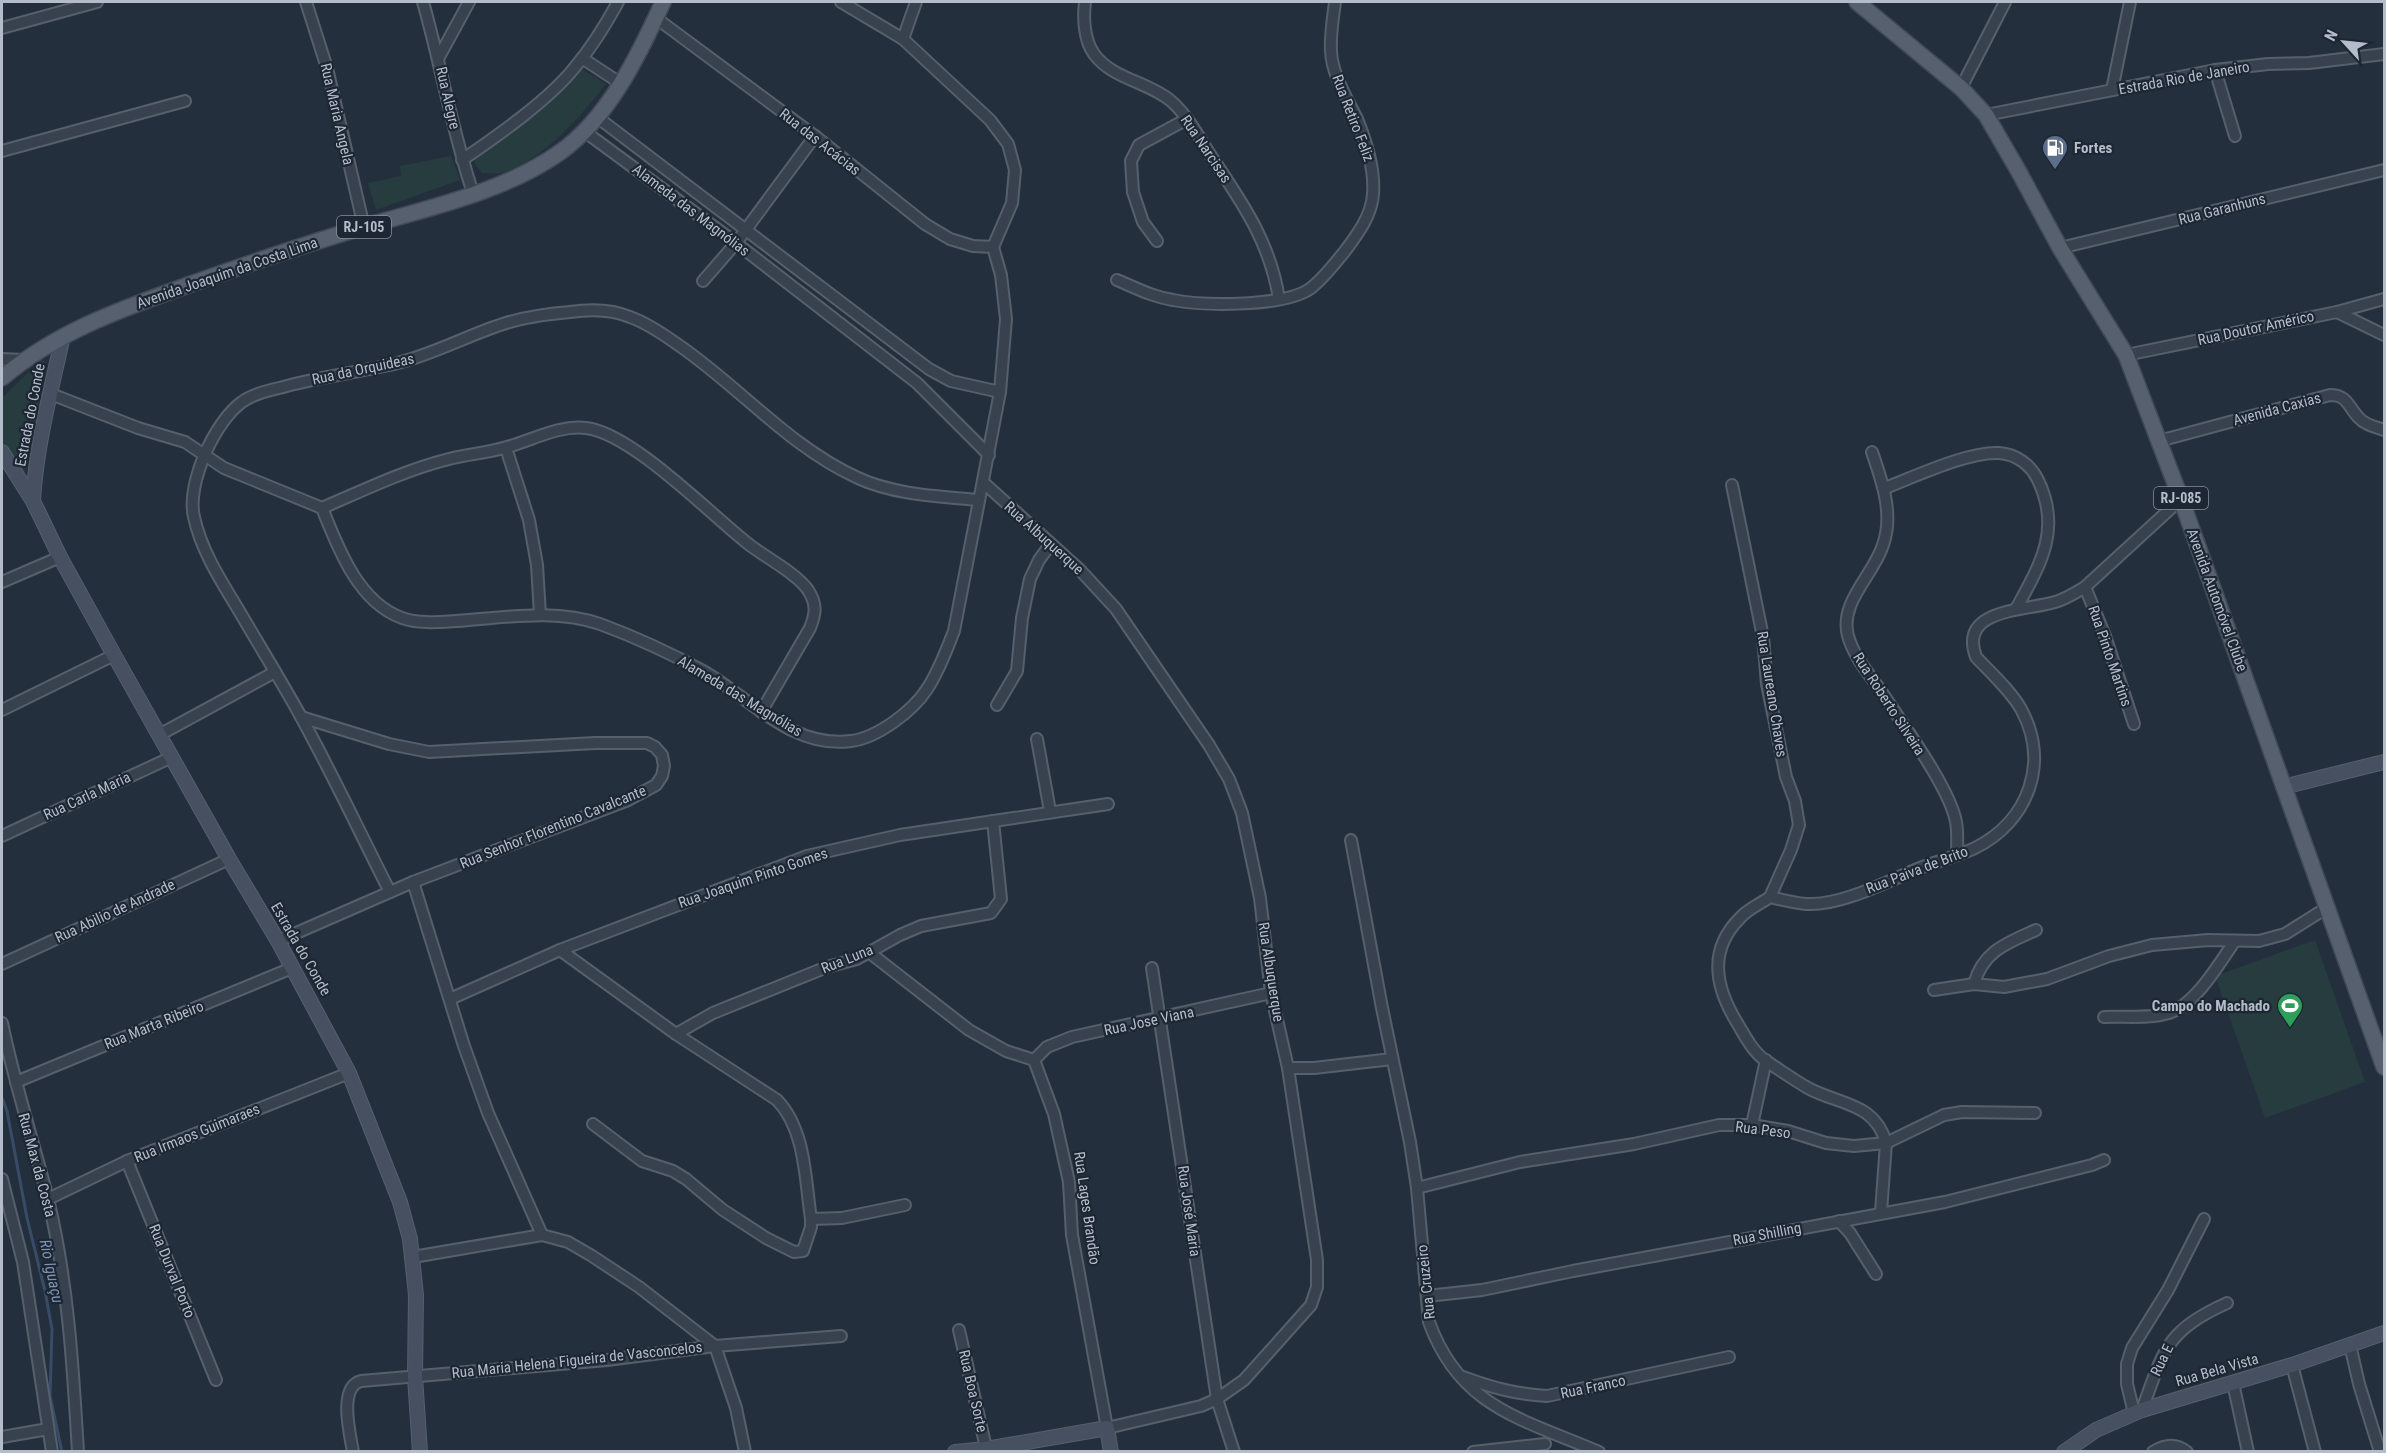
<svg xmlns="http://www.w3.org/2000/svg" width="2386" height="1453" viewBox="0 0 2386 1453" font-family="'Roboto Condensed',sans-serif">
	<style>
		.green { fill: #263c3f }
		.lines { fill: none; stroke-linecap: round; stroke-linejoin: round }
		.stream { stroke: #394c67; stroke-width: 3 }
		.street-casing { stroke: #565f6c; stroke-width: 14 }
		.secondary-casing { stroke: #565f6c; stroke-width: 16 }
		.primary-casing { stroke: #414a57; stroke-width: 18 }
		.street { stroke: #38414e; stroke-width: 10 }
		.secondary { stroke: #465061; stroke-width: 14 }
		.primary { stroke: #56606e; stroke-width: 15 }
		.labels { text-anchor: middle; stroke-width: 4.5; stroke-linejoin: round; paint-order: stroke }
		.shield { fill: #1d2633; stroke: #878f9c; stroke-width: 1.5 }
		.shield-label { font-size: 14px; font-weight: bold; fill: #b4bcc9 }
		.street-label { font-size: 15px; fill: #b4bcc9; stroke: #1d2633 }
		.poi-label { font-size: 15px; font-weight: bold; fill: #b4bcc9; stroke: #1d2633; text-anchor: start }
		.water-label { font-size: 16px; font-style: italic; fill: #7c92b1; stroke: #1d2633 }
	</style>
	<rect width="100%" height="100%" fill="#242f3e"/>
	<g class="green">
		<path d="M582,69l24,15c-27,34 -59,72 -101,88 -6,2 -16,1 -23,1l-7,-9 -1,-8z"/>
		<path d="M451,156l9,24 -84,30 -8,-27 33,-7 -1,-10z"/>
		<path d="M41,360l4,2 1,5 -21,105 -10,-2 -13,-24v-48z"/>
		<path d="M2315,940l50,142 -100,36 -50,-142z"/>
	</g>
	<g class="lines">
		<path class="stream" d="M2,1098l5,13 20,107 18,73 7,38 -2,67 12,56"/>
		<defs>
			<g id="street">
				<path d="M306,2l21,66 37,159"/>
				<path d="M423,2c18,63 29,129 50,191"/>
				<path d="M841,2l62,37 87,81 18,24 7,26 -3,33 -19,44"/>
				<path d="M1085,2c-2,16 -1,38 9,52 18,25 55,28 77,47 16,14 27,34 38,52 32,48 61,88 70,146"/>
				<path d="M656,18l159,118 110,88 25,15 23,7 20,1"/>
				<path d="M2,28l95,-26"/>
				<path d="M903,39l13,-37"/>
				<path d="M439,57l30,-55"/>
				<path d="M582,58l38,25"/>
				<path d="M2215,70l20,66"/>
				<path d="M1961,88l44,-86"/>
				<path d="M2112,90l18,-88"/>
				<path d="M1986,115l229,-45 53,-6 41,-1 75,-9"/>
				<path d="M597,117l332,252 22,12 49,11"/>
				<path d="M584,131l152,112 181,140 72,72"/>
				<path d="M2,151l183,-50"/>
				<path d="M462,160c35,-24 87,-60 113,-93 17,-20 31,-43 43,-65"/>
				<path d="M1157,241l-14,-19 -10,-30 -2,-31 8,-16 48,-26"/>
				<path d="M2060,248l324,-78"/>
				<path d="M1117,280c19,8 36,17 56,20 31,6 113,7 138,-12 13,-10 24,-25 34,-37 12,-16 27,-36 28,-57 2,-24 -7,-53 -16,-75 -10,-21 -25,-44 -26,-68 -1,-16 2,-33 4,-49"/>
				<path d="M703,281l33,-38 79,-107"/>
				<path d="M2337,312l47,23"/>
				<path d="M2126,355l211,-43 47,-13"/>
				<path d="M2,359l21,1"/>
				<path d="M51,394l87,34 47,14 39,26 98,40c42,-18 83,-38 127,-49 19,-5 39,-6 58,-12 26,-7 51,-22 79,-19 46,5 126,88 165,118 16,12 46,28 57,44 9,14 8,23 2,38l-49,84"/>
				<path d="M2159,441l171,-46c18,0 18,12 29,23 6,7 17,9 25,12"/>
				<path d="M506,448l23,72 8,45 3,50"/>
				<path d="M1872,452c10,29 22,62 11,93 -10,31 -44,57 -35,91 6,21 21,38 33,55 20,31 69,97 75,131 2,10 1,21 1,32"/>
				<path d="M1732,485l31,152 4,47 19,93 9,24 4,24 -8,25 -21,47"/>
				<path d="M1885,488c29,-11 84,-37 114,-35 17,1 32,12 39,27 24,50 2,85 -22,129"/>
				<path d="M322,508c16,40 36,94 80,110 16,6 38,4 54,3 48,-3 98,-13 144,3 35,13 70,29 103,47 46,26 88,78 148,70 26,-3 62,-30 76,-52 12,-18 19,-38 27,-58l46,-239 6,-73 -5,-44 -8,-28"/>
				<path d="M2,582l58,-25"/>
				<path d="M2085,587l20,49 29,88"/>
				<path d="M997,705l20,-34 5,-53 8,-39 9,-19 11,-15"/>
				<path d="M2,710l112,-55"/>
				<path d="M159,735l116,-63"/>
				<path d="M1037,739l13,72"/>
				<path d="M2,836l170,-79"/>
				<path d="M1351,840l31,168 28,134 7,46 12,134c31,86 94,97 170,130"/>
				<path d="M413,882l51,164 24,67 54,122 26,7 24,14 47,31 76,59"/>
				<path d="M390,892c-30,-59 -58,-119 -90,-177 -20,-36 -41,-70 -62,-106 -17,-28 -37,-59 -44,-92 -8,-33 21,-96 48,-115 12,-9 30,-12 45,-16 35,-9 71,-14 107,-22 38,-9 72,-28 109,-40 21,-7 44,-10 67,-12 20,-3 41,-3 60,5 17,6 33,17 47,27 62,42 112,103 181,134 37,17 80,18 120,22"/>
				<path d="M278,941l135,-59 213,-81 30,-16 6,-9 2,-10 -2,-11 -7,-8 -8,-4h-52l-166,9 -40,-8 -88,-27"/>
				<path d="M560,950l116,84 101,66c29,30 28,80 34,119v8l-8,24 -9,1 -28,-14 -43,-28 -37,-31 -13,-8 -31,-10 -49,-37"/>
				<path d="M870,953l99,77 37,21 28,9 20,54 15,68 3,53 35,193 94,-22 16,-7 27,-19 67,-75 6,-18v-27l-29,-192 -17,-75 -11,-95 -18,-85 -13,-34 -20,-34 -93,-136 -36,-39 -96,-87"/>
				<path d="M2,964l227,-105"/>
				<path d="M1152,968l65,431 17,53"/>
				<path d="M1974,984c9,-33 33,-41 62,-54"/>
				<path d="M1934,990l40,-6 30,3 43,-8 62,-23 43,-11 56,-5 51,1 26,-7 43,-27"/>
				<path d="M450,999l110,-49 247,-94 93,-21 208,-31"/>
				<path d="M2104,1017c21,-1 45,2 65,-4 26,-8 50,-49 65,-71"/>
				<path d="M2,1023c12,59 31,117 46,176 20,83 25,167 30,253"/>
				<path d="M676,1034l37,-21 114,-46 30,-8 43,-24 21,-9 70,-13 10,-14 -8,-78"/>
				<path d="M1034,1060l13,-13 25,-10 199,-44"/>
				<path d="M1288,1068h26l78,-9"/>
				<path d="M16,1082l276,-114"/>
				<path d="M1752,1125l14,-65"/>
				<path d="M127,1161l89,219"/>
				<path d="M2,1179l21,83 29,190"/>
				<path d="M1417,1188l103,-26 114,-18 85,-19h33l36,6 38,12 28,3 32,-3 58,-28 18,-3 73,1"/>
				<path d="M48,1199l79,-38 222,-88"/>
				<path d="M1881,1212l5,-69c-11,-41 -47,-38 -78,-55 -14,-8 -28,-18 -42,-27 -14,-10 -21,-25 -30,-40 -21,-35 -28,-71 4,-103 8,-9 20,-14 30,-21 12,3 24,6 36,7 34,2 78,-21 109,-34 19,-8 41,-13 60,-22 54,-27 75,-86 46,-139 -11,-19 -30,-36 -45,-52 -18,-49 50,-46 79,-55 11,-3 20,-9 30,-15l96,-88"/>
				<path d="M811,1219l31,-1 63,-13"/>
				<path d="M1839,1221l11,12 26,41"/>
				<path d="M413,1257l129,-22"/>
				<path d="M1427,1296l55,-6 91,-19 372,-69 147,-37 12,-5"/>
				<path d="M959,1330l28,122"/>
				<path d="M2350,1345l9,39 21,68"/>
				<path d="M715,1346l21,62 9,44"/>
				<path d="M2292,1365l23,87"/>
				<path d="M1463,1377c30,11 52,17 84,19l182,-39"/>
				<path d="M2233,1383l15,69"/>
				<path d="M2142,1410c22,-61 24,-79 85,-107"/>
				<path d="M2134,1413l-7,-29v-20l5,-16 36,-58 36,-71"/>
				<path d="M2,1437l46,-8"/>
				<path d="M353,1452c-3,-18 -15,-65 8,-71l246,-21 108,-14 126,-10"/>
				<path d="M1473,1452l72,-8"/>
				<path d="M2153,1452c11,-7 23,-9 34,0"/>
			</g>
			<g id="secondary">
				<path d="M2,452l31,49 27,56 54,98 115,204 49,82 71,132 51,129 10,37 6,56 -1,82 5,75"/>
				<path d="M33,501c3,-55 18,-110 30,-165"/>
				<path d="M2283,787l101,-25"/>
				<path d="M955,1452l31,-3 121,-21 4,24"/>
				<path d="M2064,1452l32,-22 46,-20 150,-45 92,-32"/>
			</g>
			<g id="primary">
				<path d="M1857,2l104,86 25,27 33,57 41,76 66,107 55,144 203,568"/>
				<path d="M2,378c55,-47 122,-70 189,-94 62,-22 124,-43 186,-61 60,-17 129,-33 182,-70 49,-34 80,-98 104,-151"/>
			</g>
		</defs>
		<use href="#street" class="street-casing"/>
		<use href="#secondary" class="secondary-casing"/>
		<use href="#primary" class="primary-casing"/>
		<use href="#street" class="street"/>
		<use href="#secondary" class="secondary"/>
		<use href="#primary" class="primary"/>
	</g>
	<defs>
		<symbol id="fuel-pin" viewBox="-11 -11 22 30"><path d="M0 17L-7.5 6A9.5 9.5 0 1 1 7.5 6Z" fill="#5c6f8a" stroke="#1d2633"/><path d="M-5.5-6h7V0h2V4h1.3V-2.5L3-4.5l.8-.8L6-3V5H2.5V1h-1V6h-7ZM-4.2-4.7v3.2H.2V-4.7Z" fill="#fff"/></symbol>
		<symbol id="stadium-pin" viewBox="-11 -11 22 30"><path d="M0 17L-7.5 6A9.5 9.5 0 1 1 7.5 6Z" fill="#2e9e5b" stroke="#1d2633"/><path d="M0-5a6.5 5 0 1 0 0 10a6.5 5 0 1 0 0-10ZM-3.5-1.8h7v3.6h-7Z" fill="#fff"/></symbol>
	</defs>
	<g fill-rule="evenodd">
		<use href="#fuel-pin" x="2040" y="133" width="30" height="40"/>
		<use href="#stadium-pin" x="2275" y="991" width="30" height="40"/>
	</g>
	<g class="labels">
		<g class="shield">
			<rect x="337" y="216" width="54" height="22" rx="4.5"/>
			<rect x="2154" y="487" width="54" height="22" rx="4.5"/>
		</g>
		<g class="shield-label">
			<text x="364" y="232">RJ-105</text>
			<text x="2181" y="503">RJ-085</text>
		</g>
		<g class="street-label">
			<text transform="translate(2184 78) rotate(-10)" y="5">Estrada Rio de Janeiro</text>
			<text transform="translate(448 98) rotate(77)" y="5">Rua Alegre</text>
			<text transform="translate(337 114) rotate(77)" y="5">Rua Maria Angela</text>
			<text transform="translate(1353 118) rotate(69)" y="5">Rua Retiro Feliz</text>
			<text transform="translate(820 142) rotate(38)" y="5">Rua das Acácias</text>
			<text transform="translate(1206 149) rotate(56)" y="5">Rua Narcisas</text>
			<text transform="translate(2222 209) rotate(-14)" y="5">Rua Garanhuns</text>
			<text transform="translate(691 210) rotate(37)" y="5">Alameda das Magnólias</text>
			<text transform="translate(227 273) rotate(-19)" y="5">Avenida Joaquim da Costa Lima</text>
			<text transform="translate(2256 328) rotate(-12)" y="5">Rua Doutor Américo</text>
			<text transform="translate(363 369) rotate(-12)" y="5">Rua da Orquideas</text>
			<text transform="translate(2277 409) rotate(-15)" y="5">Avenida Caxias</text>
			<text transform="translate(30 415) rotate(-79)" y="5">Estrada do Conde</text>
			<text transform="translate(1044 538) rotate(42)" y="5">Rua Albuquerque</text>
			<text transform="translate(2217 600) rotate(70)" y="5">Avenida Automóvel Clube</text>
			<text transform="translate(2110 656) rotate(71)" y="5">Rua Pinto Martins</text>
			<text transform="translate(1772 694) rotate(81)" y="5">Rua Laureano Chaves</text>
			<text transform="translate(740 696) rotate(31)" y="5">Alameda das Magnólias</text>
			<text transform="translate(1889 704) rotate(57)" y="5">Rua Roberto Silveira</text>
			<text transform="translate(87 796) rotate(-25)" y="5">Rua Carla Maria</text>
			<text transform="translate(553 827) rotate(-22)" y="5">Rua Senhor Florentino Cavalcante</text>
			<text transform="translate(1917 870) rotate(-21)" y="5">Rua Paiva de Brito</text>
			<text transform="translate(753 878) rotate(-19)" y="5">Rua Joaquim Pinto Gomes</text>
			<text transform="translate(115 911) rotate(-25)" y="5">Rua Abilio de Andrade</text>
			<text transform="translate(301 949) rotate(60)" y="5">Estrada do Conde</text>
			<text transform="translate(847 959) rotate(-22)" y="5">Rua Luna</text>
			<text transform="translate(1271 972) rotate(81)" y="5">Rua Albuquerque</text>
			<text transform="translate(1149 1021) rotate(-12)" y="5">Rua Jose Viana</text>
			<text transform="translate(154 1025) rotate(-22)" y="5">Rua Marta Ribeiro</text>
			<text transform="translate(1763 1130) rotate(7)" y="5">Rua Peso</text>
			<text transform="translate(197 1133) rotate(-22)" y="5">Rua Irmaos Guimaraes</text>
			<text transform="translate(37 1165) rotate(75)" y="5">Rua Max da Costa</text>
			<text transform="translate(1087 1208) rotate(82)" y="5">Rua Lages Brandão</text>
			<text transform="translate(1189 1211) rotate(82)" y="5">Rua José Maria</text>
			<text transform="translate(1767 1234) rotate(-11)" y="5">Rua Shilling</text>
			<text transform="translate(172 1271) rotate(68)" y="5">Rua Durval Porto</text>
			<text transform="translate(1426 1282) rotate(-96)" y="5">Rua Cruzeiro</text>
			<text transform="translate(577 1360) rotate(-6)" y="5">Rua Maria Helena Figueira de Vasconcelos</text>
			<text transform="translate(2162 1360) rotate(-64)" y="5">Rua E</text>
			<text transform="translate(2217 1370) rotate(-16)" y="5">Rua Bela Vista</text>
			<text transform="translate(1593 1387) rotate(-12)" y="5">Rua Franco</text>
			<text transform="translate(973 1391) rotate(77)" y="5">Rua Boa Sorte</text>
		</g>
		<g class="poi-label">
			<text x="2074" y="153">Fortes</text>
			<text x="2270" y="1011" text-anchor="end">Campo do Machado</text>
		</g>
		<g class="water-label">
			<text transform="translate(52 1271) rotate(78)" y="6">Rio Iguaçu</text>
		</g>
	</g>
	<rect width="2386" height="1453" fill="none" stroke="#b4bcc9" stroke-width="6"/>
	<g transform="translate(2344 42) rotate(297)" stroke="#1d2633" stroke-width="4.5" paint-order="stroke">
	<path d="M0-4.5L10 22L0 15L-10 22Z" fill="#b4bcc9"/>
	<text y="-9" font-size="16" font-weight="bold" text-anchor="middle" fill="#b4bcc9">N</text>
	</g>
</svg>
